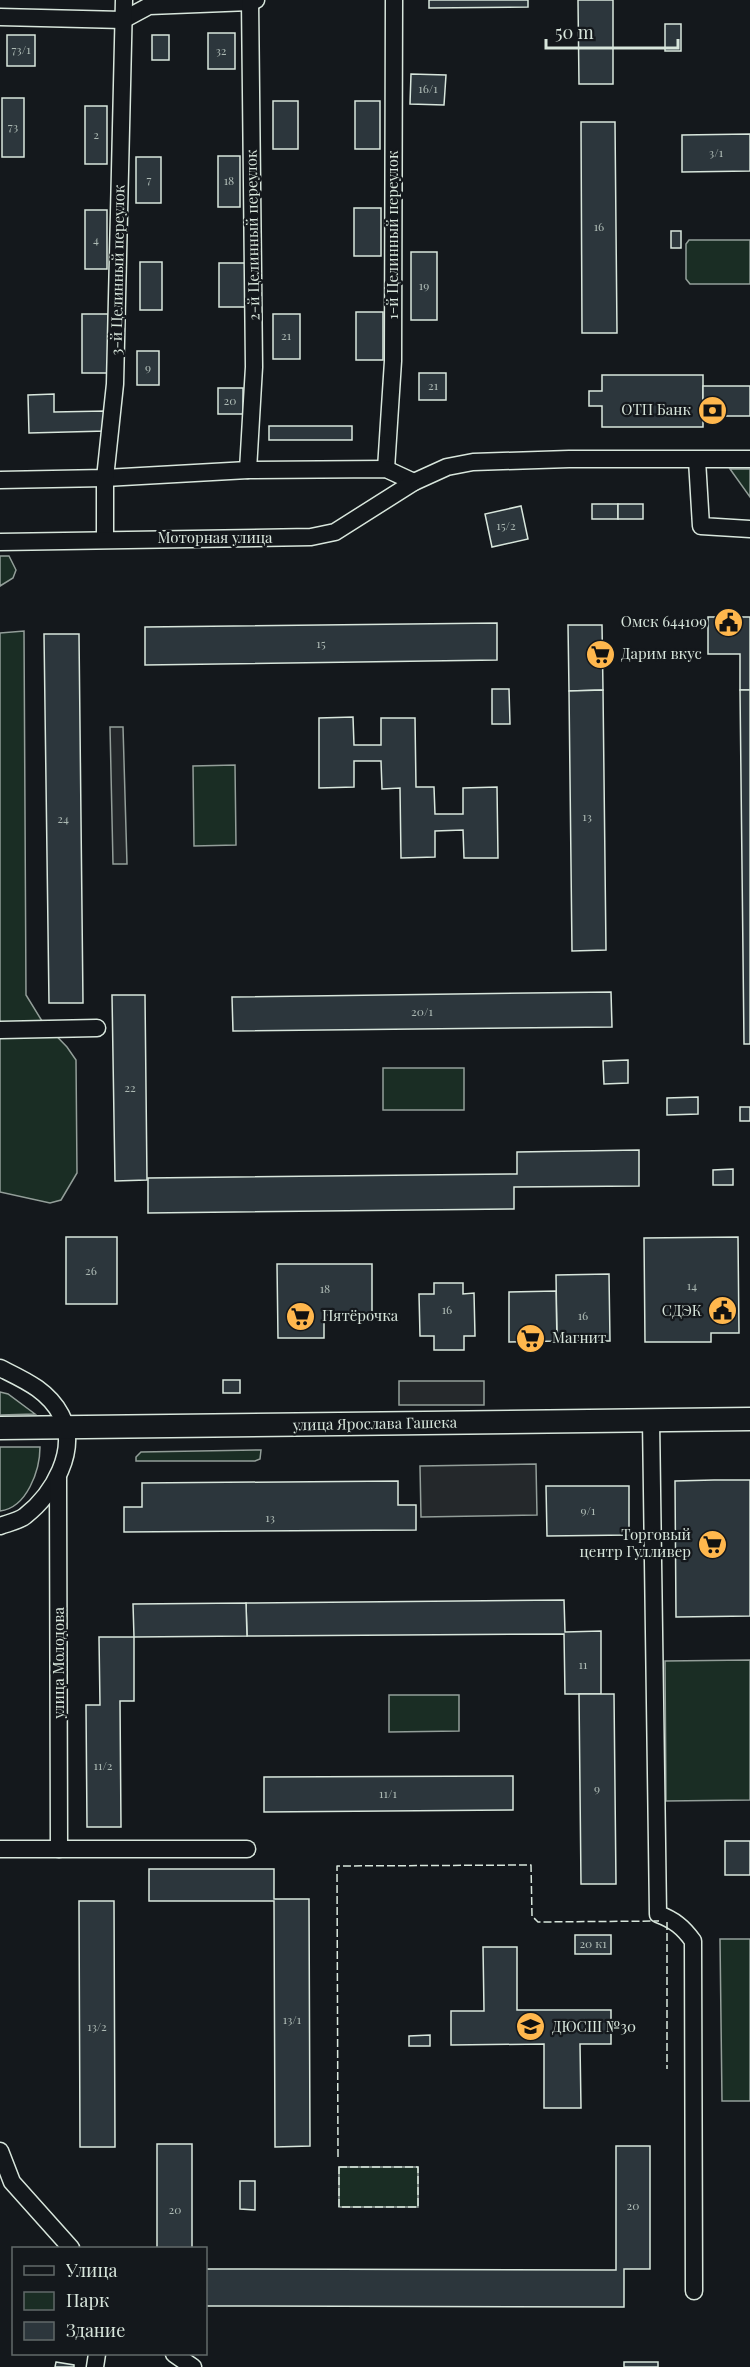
<svg xmlns="http://www.w3.org/2000/svg" width="750" height="2367" viewBox="0 0 750 2367" font-family="'Playfair Display',serif">
	<style>
		.green { fill: #1a2d24; stroke: #939e99; stroke-width: 1.5 }
		.parking { fill: #24282b; stroke: #939e99; stroke-width: 1.5 }
		.building { fill: #2c363c; stroke: #d8e6dc; stroke-width: 1.5 }
		.lines { fill: none; stroke-linecap: round; stroke-linejoin: round }
		.minor-casing { stroke: #d8e6dc; stroke-width: 19 }
		.secondary-casing { stroke: #d8e6dc; stroke-width: 25 }
		.minor { stroke: #14181c; stroke-width: 16 }
		.secondary { stroke: #14181c; stroke-width: 22 }
		.fence { stroke: #d8e6dc; stroke-width: 1.5; stroke-dasharray: 8 3; stroke-linecap: butt }
		.labels { text-anchor: middle; stroke-width: 4.5; stroke-linejoin: round; paint-order: stroke }
		.number-label { font-size: 12px; fill: #adbab4 }
		.street-label { font-size: 15px; fill: #d8e6dc; stroke: #14181c }
		.poi-label { font-size: 15px; fill: #d8e6dc; stroke: #14181c; text-anchor: end }
	</style>
	<rect width="100%" height="100%" fill="#14181c"/>
	<g class="green">
		<path d="M689,240h61v44h-60l-4,-5v-35z"/>
		<path d="M730,469h20v28z"/>
		<path d="M0,556h9l7,14 -3,8 -13,8z"/>
		<path d="M24,631l2,364 16,26 25,26 9,13 1,113 -16,27 -11,3 -50,-11v-559z"/>
		<path d="M235,765l1,80 -42,1 -1,-80z"/>
		<rect x="383" y="1068" width="81" height="42"/>
		<path d="M0,1392l8,2 27,20 -35,1z"/>
		<path d="M0,1447h40c0,23 -13,61 -40,64z"/>
		<path d="M261,1450l-1,9 -5,2h-119v-4l5,-5z"/>
		<path d="M750,1660v140l-84,1 -1,-140z"/>
		<path d="M389,1695h70v36l-70,1z"/>
		<path d="M720,1939h30v162h-28z"/>
		<rect x="339" y="2167" width="79" height="40"/>
	</g>
	<g class="parking">
		<path d="M110,727h13l4,137h-14z"/>
		<rect x="399" y="1381" width="85" height="24"/>
		<path d="M536,1464l1,51 -116,2 -1,-51z"/>
	</g>
	<g class="building">
		<path d="M429,0h99v7l-99,1z"/>
		<path d="M578,0h35v84h-34z"/>
		<rect x="665" y="24" width="16" height="27"/>
		<rect x="208" y="33" width="27" height="36"/>
		<rect x="7" y="35" width="28" height="31"/>
		<rect x="152" y="35" width="17" height="25"/>
		<path d="M411,74l35,1 -2,30 -34,-1z"/>
		<rect x="2" y="98" width="22" height="59"/>
		<rect x="273" y="101" width="25" height="48"/>
		<rect x="355" y="101" width="25" height="48"/>
		<rect x="85" y="106" width="22" height="58"/>
		<path d="M581,122h34l2,211h-35z"/>
		<path d="M750,134v37l-68,1v-37z"/>
		<rect x="218" y="156" width="22" height="51"/>
		<rect x="136" y="157" width="25" height="46"/>
		<rect x="354" y="208" width="27" height="48"/>
		<rect x="85" y="210" width="22" height="59"/>
		<rect x="671" y="231" width="10" height="17"/>
		<rect x="411" y="252" width="26" height="68"/>
		<rect x="140" y="262" width="22" height="48"/>
		<rect x="219" y="263" width="30" height="44"/>
		<rect x="356" y="312" width="27" height="48"/>
		<rect x="82" y="314" width="26" height="59"/>
		<rect x="273" y="314" width="27" height="45"/>
		<rect x="137" y="351" width="22" height="34"/>
		<rect x="419" y="373" width="27" height="27"/>
		<path d="M602,375h101v52h-101v-21h-13v-15h13z"/>
		<rect x="703" y="386" width="47" height="30"/>
		<rect x="218" y="388" width="25" height="26"/>
		<path d="M54,394v18l51,-1 1,20 -77,2 -1,-38z"/>
		<rect x="269" y="426" width="83" height="14"/>
		<rect x="592" y="504" width="26" height="15"/>
		<rect x="618" y="504" width="25" height="15"/>
		<path d="M521,506l7,33 -36,8 -7,-33z"/>
		<path d="M708,617h42v73h-10v-36h-32z"/>
		<path d="M497,623v37l-352,5v-38z"/>
		<path d="M568,625h34l1,65 -34,1z"/>
		<path d="M44,634h35l4,369h-34z"/>
		<path d="M492,689h17l1,35h-18z"/>
		<path d="M603,690l3,260 -34,1 -3,-260z"/>
		<path d="M740,690h10v354h-6z"/>
		<path d="M353,717l1,28h27v-27h34l1,69h18l1,27h28v-26l34,-1 1,71h-34l-1,-28 -28,1v26l-34,1 -1,-70 -18,1 -1,-28h-27v26l-35,1v-70z"/>
		<path d="M611,992l1,35 -379,4 -1,-34z"/>
		<path d="M112,995h33l2,185 -32,1z"/>
		<path d="M628,1060v23l-24,1 -1,-23z"/>
		<path d="M698,1097v17l-31,1v-17z"/>
		<rect x="740" y="1107" width="10" height="14"/>
		<path d="M639,1150v36l-125,1v22l-366,4v-35l369,-4v-22z"/>
		<path d="M733,1169v16h-20v-15z"/>
		<rect x="66" y="1237" width="51" height="67"/>
		<path d="M738,1237l1,96h-28v9h-66l-1,-104z"/>
		<path d="M277,1264h95v50l-48,1v23h-46z"/>
		<path d="M609,1274l1,67h-53l-1,-66z"/>
		<path d="M434,1283h29v11l11,-1 1,43h-11v14h-30v-14h-14l-1,-42h15z"/>
		<path d="M556,1291l1,50 -48,1v-50z"/>
		<rect x="223" y="1380" width="17" height="13"/>
		<path d="M714,1480h36v136l-74,1 -1,-136z"/>
		<path d="M398,1481v24h18v25l-292,2v-25h18v-24z"/>
		<path d="M546,1486h83v49l-82,1z"/>
		<path d="M564,1600l1,32 36,-1v63h-36l-1,-60 -317,2 -1,-33z"/>
		<path d="M246,1603l1,33 -113,1v64h-14l1,126h-34l-1,-122h14l-1,-68h35l-1,-33z"/>
		<path d="M579,1694h35l2,190h-35z"/>
		<path d="M513,1776v34l-249,2v-35z"/>
		<rect x="725" y="1841" width="25" height="34"/>
		<path d="M149,1869h125v30h35l1,247 -35,1 -1,-246h-125z"/>
		<path d="M79,1901h35l1,246h-35z"/>
		<rect x="575" y="1935" width="36" height="19"/>
		<path d="M483,1947h34v63h94v34h-31l1,64h-37v-64l-93,1v-34h33z"/>
		<path d="M430,2035v11h-21v-10z"/>
		<rect x="157" y="2144" width="35" height="104"/>
		<path d="M616,2146h34v123h-26v38l-418,-1v-37l410,1z"/>
		<path d="M240,2181h15v29l-15,-1z"/>
		<path d="M56,2362l18,3v2h-19z"/>
		<rect x="624" y="2362" width="34" height="5"/>
	</g>
	<g class="lines">
		<defs>
			<g id="minor">
				<path d="M0,17l123,3 26,-14 101,-4 6,-2"/>
				<path d="M697,460l4,66 49,3"/>
				<path d="M386,469l7,-108 1,-361"/>
				<path d="M248,470l6,-103 -4,-367"/>
				<path d="M0,480l105,-2 143,-8 138,-1 28,13"/>
				<path d="M105,539v-61l10,-94 9,-384"/>
				<path d="M0,542l311,-5 24,-5 79,-50 33,-15 26,-5 96,-3h181"/>
				<path d="M0,1030l97,-2"/>
				<path d="M0,1368c24,12 48,22 61,47 18,35 -8,79 -36,101 -6,5 -17,7 -25,10"/>
				<path d="M651,1420l7,494c16,6 25,13 35,27l1,350"/>
				<path d="M58,1478l1,371"/>
				<path d="M0,1849h247"/>
				<path d="M0,2151l12,31 59,66"/>
				<path d="M174,2354l19,13"/>
				<path d="M95,2367l2,-13"/>
			</g>
			<path id="secondary" d="M0,1428l750,-9"/>
		</defs>
		<use href="#minor" class="minor-casing"/>
		<use href="#secondary" class="secondary-casing"/>
		<use href="#minor" class="minor"/>
		<use href="#secondary" class="secondary"/>
		<g class="fence">
			<path d="M667,1922v147"/>
			<path d="M338,2157l-1,-291 194,-1 1,51 6,6 121,-1"/>
			<rect x="339" y="2167" width="79" height="40"/>
		</g>
	</g>
	<defs>
		<symbol id="bank-disc" viewBox="-11 -11 22 22"><circle r="9.5" fill="#ffb74d" stroke="#14181c"/><path d="M-6-4H6V4H-6ZM0-2.3a2.3 2.3 0 1 0 0 4.6a2.3 2.3 0 1 0 0-4.6Z" fill="#111"/></symbol>
		<symbol id="civic-disc" viewBox="-11 -11 22 22"><circle r="9.5" fill="#ffb74d" stroke="#14181c"/><path d="M-.6-6.5H3V-4.5H.6V-3L4-1V1h2V6H-6V1h2V-1L-.6-3ZM-1.2 2.5V6h2.4V2.5Z" fill="#111"/></symbol>
		<symbol id="supermarket-disc" viewBox="-11 -11 22 22"><circle r="9.5" fill="#ffb74d" stroke="#14181c"/><path d="M-6-5.5h2.5l.6 2H6L4.5 2H-2.5L-4.4-4H-6ZM-1.5 3.2a1.3 1.3 0 1 0 .1 0ZM3 3.2a1.3 1.3 0 1 0 .1 0Z" fill="#111"/></symbol>
		<symbol id="school-disc" viewBox="-11 -11 22 22"><circle r="9.5" fill="#ffb74d" stroke="#14181c"/><path d="M0-5L7-2L0 1L-7-2ZM-4 1L0 2.5L4 1V4Q0 6-4 4Z" fill="#111"/></symbol>
	</defs>
	<g fill-rule="evenodd">
		<use href="#bank-disc" x="696" y="394" width="33" height="33"/>
		<use href="#civic-disc" x="712" y="606" width="33" height="33"/>
		<use href="#supermarket-disc" x="584" y="638" width="33" height="33"/>
		<use href="#civic-disc" x="706" y="1294" width="33" height="33"/>
		<use href="#supermarket-disc" x="284" y="1300" width="33" height="33"/>
		<use href="#supermarket-disc" x="514" y="1322" width="33" height="33"/>
		<use href="#supermarket-disc" x="696" y="1528" width="33" height="33"/>
		<use href="#school-disc" x="514" y="2010" width="33" height="33"/>
	</g>
	<g class="labels">
		<g class="number-label">
			<text x="21" y="54">73/1</text>
			<text x="221" y="55">32</text>
			<text x="428" y="93">16/1</text>
			<text x="13" y="131">73</text>
			<text x="96" y="139">2</text>
			<text x="716" y="157">3/1</text>
			<text x="149" y="184">7</text>
			<text x="229" y="185">18</text>
			<text x="599" y="231">16</text>
			<text x="96" y="244">4</text>
			<text x="424" y="290">19</text>
			<text x="286" y="340">21</text>
			<text x="148" y="372">9</text>
			<text x="433" y="390">21</text>
			<text x="230" y="405">20</text>
			<text x="506" y="530">15/2</text>
			<text x="321" y="648">15</text>
			<text x="587" y="821">13</text>
			<text x="63" y="823">24</text>
			<text x="422" y="1016">20/1</text>
			<text x="130" y="1092">22</text>
			<text x="91" y="1275">26</text>
			<text x="692" y="1290">14</text>
			<text x="325" y="1293">18</text>
			<text x="447" y="1314">16</text>
			<text x="583" y="1320">16</text>
			<text x="588" y="1515">9/1</text>
			<text x="270" y="1522">13</text>
			<text x="583" y="1669">11</text>
			<text x="103" y="1770">11/2</text>
			<text x="597" y="1793">9</text>
			<text x="388" y="1798">11/1</text>
			<text x="593" y="1948">20 к1</text>
			<text x="292" y="2024">13/1</text>
			<text x="97" y="2031">13/2</text>
			<text x="633" y="2210">20</text>
			<text x="175" y="2214">20</text>
		</g>
		<g class="street-label">
			<text transform="translate(253 235) rotate(-91)" y="5">2-й Целинный переулок</text>
			<text transform="translate(393 235) rotate(-90)" y="5">1-й Целинный переулок</text>
			<text transform="translate(118 270) rotate(-89)" y="5">3-й Целинный переулок</text>
			<text x="215" y="543">Моторная улица</text>
			<text transform="translate(375 1424) rotate(-1)" y="5">улица Ярослава Гашека</text>
			<text transform="translate(59 1663) rotate(-90)" y="5">улица Молодова</text>
		</g>
		<g class="poi-label">
			<text x="691" y="415">ОТП Банк</text>
			<text x="707" y="627">Омск 644109</text>
			<text x="621" y="659" text-anchor="start">Дарим вкус</text>
			<text x="702" y="1316">СДЭК</text>
			<text x="322" y="1321" text-anchor="start">Пятёрочка</text>
			<text x="552" y="1343" text-anchor="start">Магнит</text>
			<text x="691" y="1540">Торговый<tspan x="691" dy="17">центр Гулливер</tspan></text>
			<text x="552" y="2032" text-anchor="start">ДЮСШ №30</text>
		</g>
	</g>
	<rect x="12" y="2247" width="195" height="108" fill="#14181c" stroke="#626a69" stroke-width="1.5"/>
	<rect x="24" y="2266" width="30" height="9" fill="#14181c" stroke="#626a69" stroke-width="1.5"/>
	<text x="66" y="2277" font-size="18" fill="#d8e6dc">Улица</text>
	<rect x="24" y="2292" width="30" height="18" fill="#1a2d24" stroke="#626a69" stroke-width="1.5"/>
	<text x="66" y="2307" font-size="18" fill="#d8e6dc">Парк</text>
	<rect x="24" y="2322" width="30" height="18" fill="#2c363c" stroke="#626a69" stroke-width="1.5"/>
	<text x="66" y="2337" font-size="18" fill="#d8e6dc">Здание</text>
	<path d="M546 39v9h132v-9" fill="none" stroke="#d8e6dc" stroke-width="3"/>
	<text x="555" y="39" font-size="18" fill="#d8e6dc" stroke="#14181c" stroke-width="4.5" paint-order="stroke">50 m</text>
</svg>
